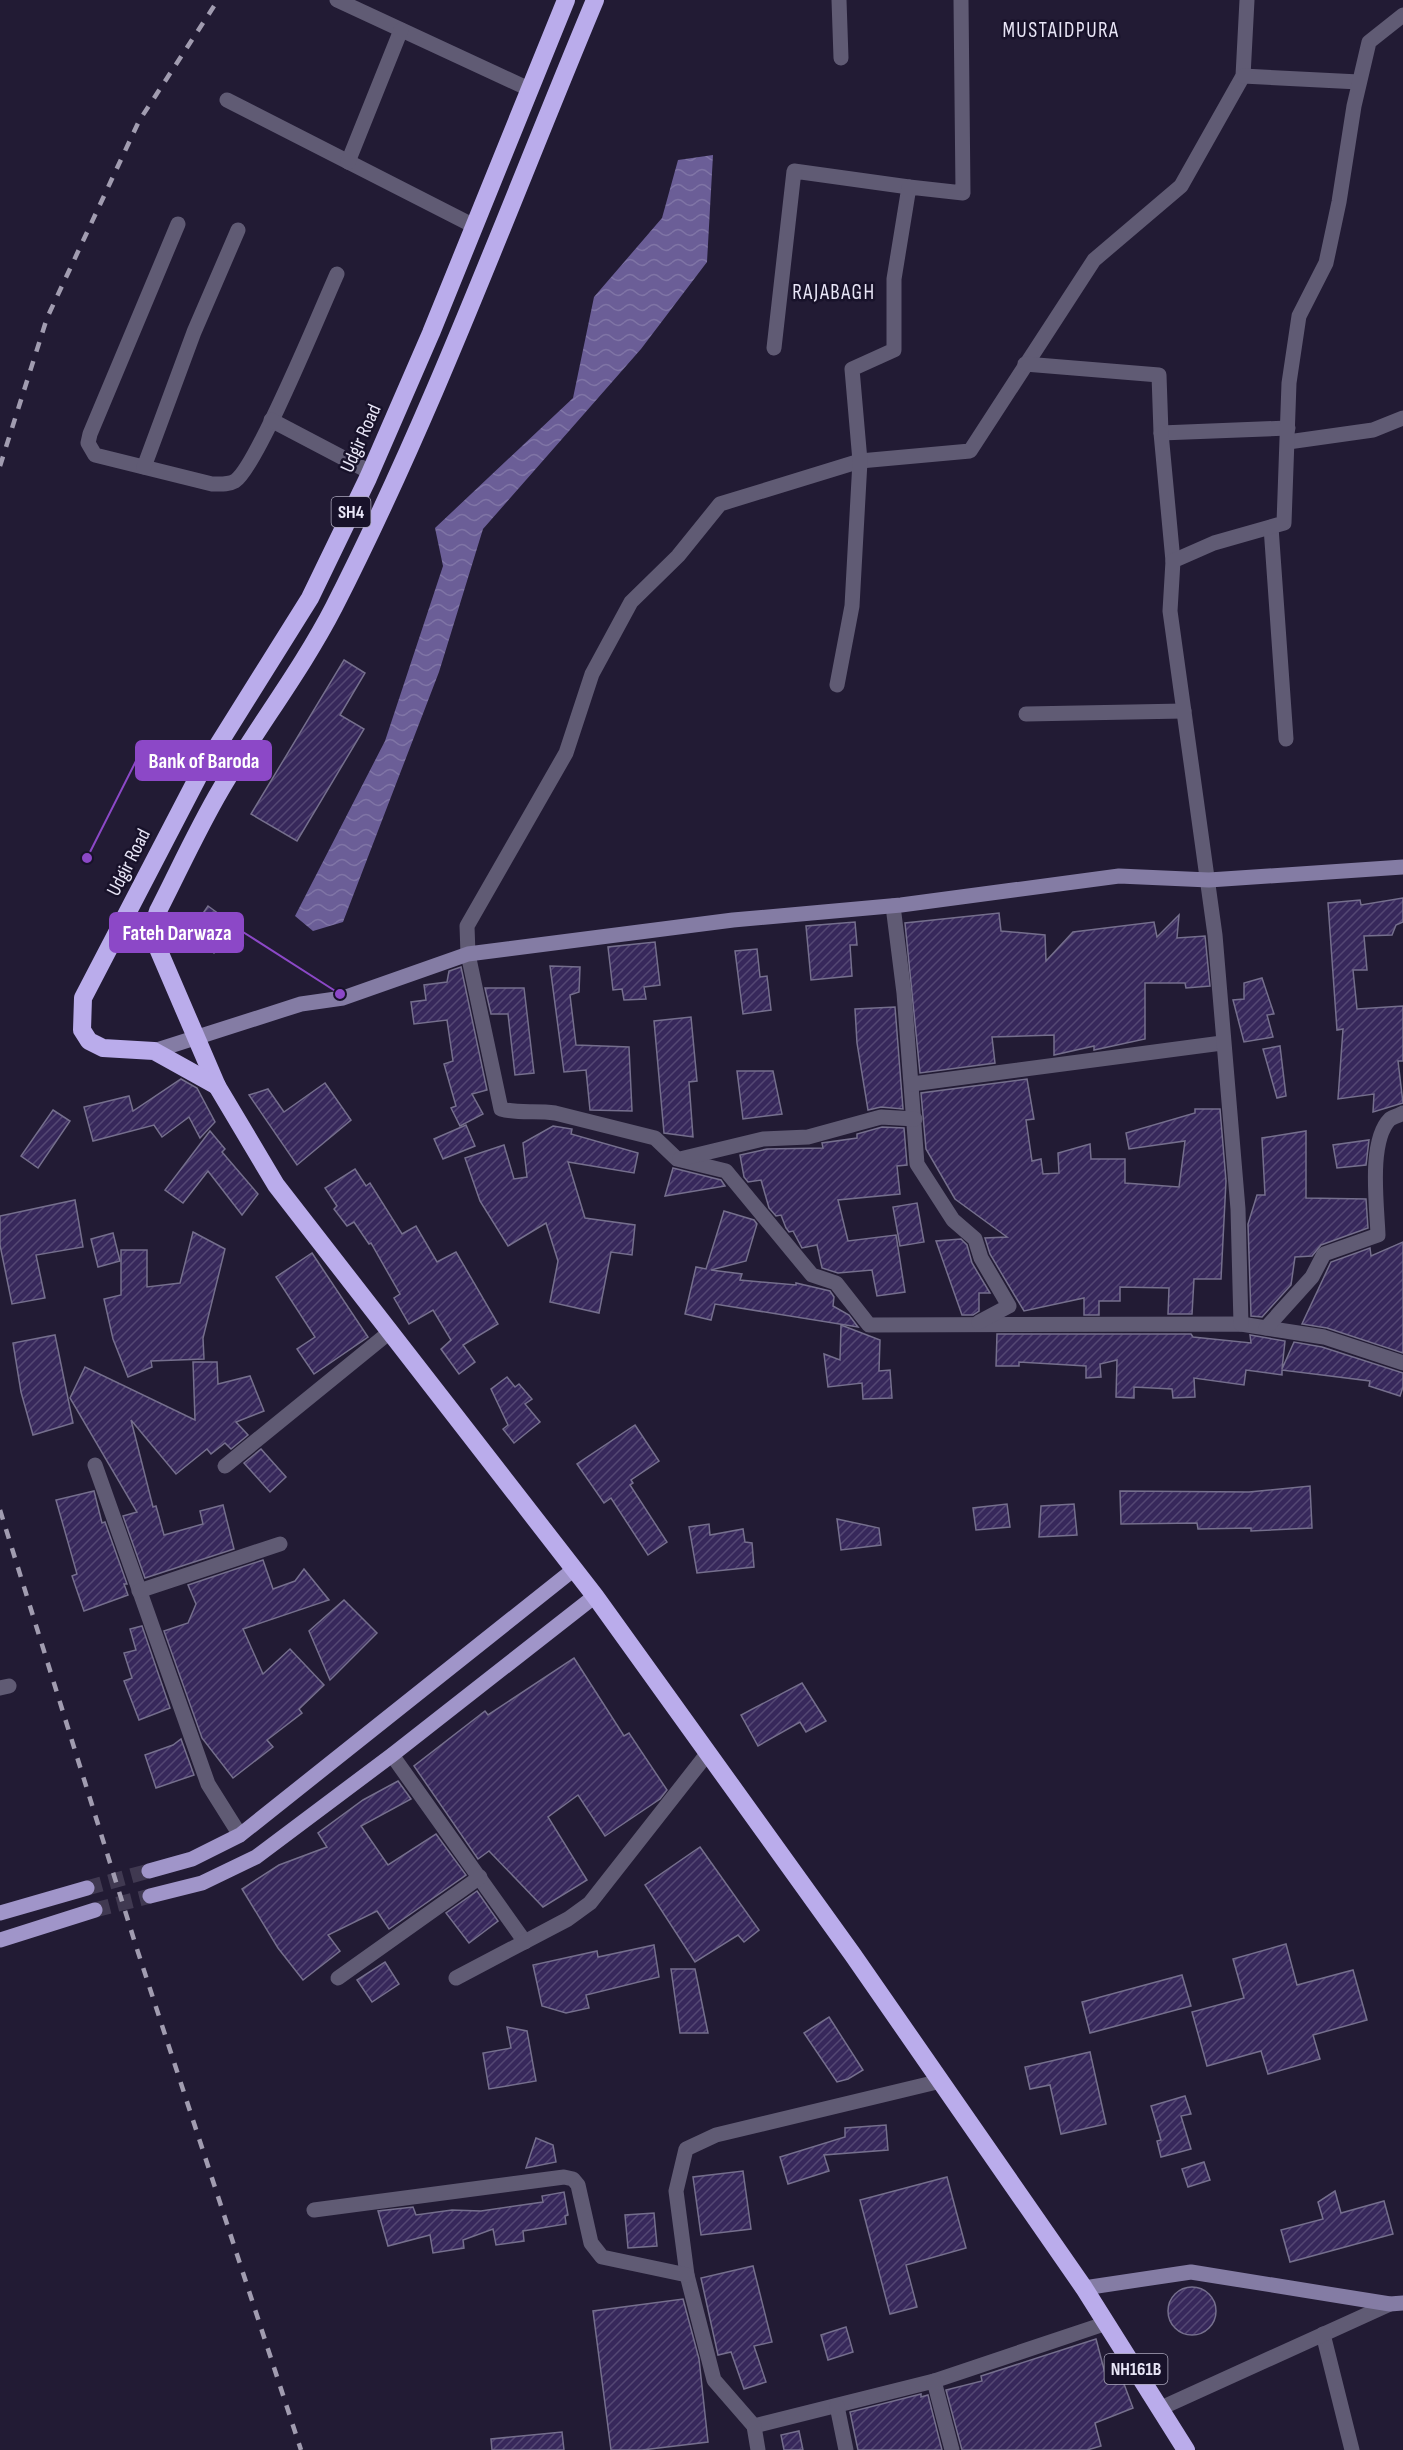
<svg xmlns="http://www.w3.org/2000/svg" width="1403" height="2450" viewBox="0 0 1403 2450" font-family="'Sofia Sans Condensed',sans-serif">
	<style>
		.water { fill: url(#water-waves) }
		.building { fill: url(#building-hatch); stroke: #756f8d; stroke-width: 1.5 }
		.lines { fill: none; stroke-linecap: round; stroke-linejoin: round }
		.primary-tunnel { stroke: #403951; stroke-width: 15; stroke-dasharray: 15 8; stroke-linecap: butt }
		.street { stroke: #605b74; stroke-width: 15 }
		.secondary { stroke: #847ca4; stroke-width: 15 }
		.primary { stroke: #a095c9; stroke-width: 15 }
		.highway { stroke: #baaceb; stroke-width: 18 }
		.rail { stroke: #a19cb0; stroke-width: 4.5; stroke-dasharray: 10 10; stroke-linecap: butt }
		.labels { text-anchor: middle; stroke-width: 5; stroke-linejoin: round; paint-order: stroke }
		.shield { fill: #18122a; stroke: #aaa6ba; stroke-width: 1.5 }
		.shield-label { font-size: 18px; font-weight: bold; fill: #e9e6f7 }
		.street-label { font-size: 20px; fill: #e9e6f7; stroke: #18122a }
		.neighbourhood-label { font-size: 21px; letter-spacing: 1.5px; fill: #e9e6f7; stroke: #18122a }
		.leader { fill: none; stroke: #8c48c7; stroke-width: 2 }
		.callout-dot { fill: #8c48c7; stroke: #18122a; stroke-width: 2 }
		.callout { fill: #8c48c7; stroke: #8c48c7; stroke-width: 2 }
		.callout-label { font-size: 21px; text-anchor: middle; font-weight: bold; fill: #fff }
	</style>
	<defs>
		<pattern id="water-waves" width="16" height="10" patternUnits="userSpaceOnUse" patternTransform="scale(1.5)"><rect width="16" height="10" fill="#6b5e97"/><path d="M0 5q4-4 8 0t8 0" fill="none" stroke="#8075a6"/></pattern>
		<pattern id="building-hatch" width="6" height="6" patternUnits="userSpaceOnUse" patternTransform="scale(1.5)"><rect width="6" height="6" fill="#37285b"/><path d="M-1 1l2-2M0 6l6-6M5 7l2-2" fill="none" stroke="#544773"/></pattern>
	</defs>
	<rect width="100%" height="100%" fill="#221b34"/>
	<path class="water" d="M713,155l-6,107 -66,87 -158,180 -44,143 -96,250 -30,9 -18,-15 90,-175 58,-175 -8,-38 138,-130 21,-101 68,-79 16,-58z"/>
	<g class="building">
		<path d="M344,660l21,13 -25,42 24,14 -67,112 -46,-27z"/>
		<path d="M1403,898v24l-7,3 -4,10 -28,1 3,34h-14l4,39 46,-3v55h-5l5,42 -30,9 1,-18 -36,5 5,-70 -6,1 -9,-127 32,-3 1,5z"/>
		<path d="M208,906l26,19 -20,28 -26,-18z"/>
		<path d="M999,913l2,18 44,4 1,26 27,-29 81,-10 3,15 22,-22 -2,23 28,-2 5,50 -24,2 -1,-5h-40v56l-51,11v-4l-40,9v-20l-62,2 3,26 -75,10 -15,-150z"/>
		<path d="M855,922l2,23h-7l2,31 -41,4 -5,-54z"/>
		<path d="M655,942l5,43 -16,2 2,12 -22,1 -2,-11 -9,1 -5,-43z"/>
		<path d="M757,949l3,28 7,-1 4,34 -28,4 -8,-63z"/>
		<path d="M550,966l30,1 -1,25 -9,3 6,50 53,2 3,64 -42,-1 -4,-40 -22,2z"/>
		<path d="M461,967l26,123 -15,4 11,20 -23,12 -9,-18 5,-2 -12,-42 9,-3 -6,-41 -33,4 -3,-22 15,-2 -2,-15 23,-3 2,-11z"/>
		<path d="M1262,978l12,36 -7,1 6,22 -29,5 -11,-42 11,-1v-16z"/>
		<path d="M485,988h39l10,85 -19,2 -7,-61h-17z"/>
		<path d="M895,1007l8,102 -22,-2 -13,3 -11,-67 -2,-34z"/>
		<path d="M691,1017l6,64 -8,1 4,55 -29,-4 -10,-112z"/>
		<path d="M1280,1046l6,50 -9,2 -14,-49z"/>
		<path d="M737,1071h36l9,43 -39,5z"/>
		<path d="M181,1079l16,9 18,34 -15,16 -11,-21 -27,20 -8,-12 -61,16 -9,-34 45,-11 4,15z"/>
		<path d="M1027,1079l7,40 -8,1 6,41 9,-2 2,15 16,-1 -1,-20 32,-9 1,15h34v24l54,4 6,-46 -56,8 -3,-16 69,-20v-4h25l6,72 -5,98h-27l-2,35h-24l1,-26 -49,-1v14h-21v14h-15v-17l-60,13 -34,-57 -5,-16 22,-1 -52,-38 -29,-50 -5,-56z"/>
		<path d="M325,1083l26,37 -54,45 -48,-70 19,-6 16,23z"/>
		<path d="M53,1110l17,11 -32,47 -17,-12z"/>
		<path d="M466,1125l9,21 -32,13 -9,-20z"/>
		<path d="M553,1126l19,3 -1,5 67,19 -4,20 -66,-11 17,56 50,7 -3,30 -21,-3 -12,61 -49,-11 8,-41 -12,-38 -38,23 -28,-45 -15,-43 39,-13 10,34 13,-2 -4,-34z"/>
		<path d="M882,1127l22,1 3,37 -10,1 3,28 -62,6 10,41 48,-6 9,57 -28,4 -5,-26 -34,3 -16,-5 -5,-23 -15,3 -9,-17 -4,1 -3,-4 -5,-13 -5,1 -7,-8 -8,-28 -13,2 -4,-5 -4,-22 27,-6 56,-1 -1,-5 35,-5v-4z"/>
		<path d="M210,1131l15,18 -3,3 36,42 -16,21 -34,-44 -25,32 -18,-13z"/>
		<path d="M1306,1131v67l60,1 2,29 -47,17 -9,11 -17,1 -4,28 -29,32 -11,-1 -3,-92 9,-29h8l-3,-57z"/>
		<path d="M1369,1140l-3,25 -29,3 -4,-23z"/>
		<path d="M673,1168l48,12 4,6 -60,10z"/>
		<path d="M355,1169l11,17 4,-3 32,51 14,-8 21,36 19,-10 42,72 -35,21 12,17 -16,12 -18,-25 10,-9 -18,-30 -24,14 -15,-26 6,-4 -29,-51 -2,1 -15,-22 -7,4 -13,-17 3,-3 -12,-18z"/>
		<path d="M75,1200l8,47 -47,8 9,43 -33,6 -12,-59v-29z"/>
		<path d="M917,1203l7,39 -24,4 -7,-39z"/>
		<path d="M724,1211l30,9 3,4 -11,37 -35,9 31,4 -2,6 56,5v-2l34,8 4,6 -1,9 16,9 9,12 -143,-23 -4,16 -26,-6 11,-47 10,2z"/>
		<path d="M193,1232l32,17 -22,89 1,21 -53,2 1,6 -24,10 -15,-38 -9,-40 17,-4v-45h26v37l33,-4z"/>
		<path d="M113,1233l7,28 -22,6 -7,-28z"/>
		<path d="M961,1239l6,6 5,18 18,30h-11v18l-6,4h-11l-26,-74z"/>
		<path d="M1403,1242v111l-76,-25 -25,-4 29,-62 39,-14 1,8z"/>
		<path d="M312,1253l56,84 -54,37 -17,-25 18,-12 -39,-60z"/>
		<path d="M841,1325l39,15 -1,31 11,-1 2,28 -29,1 -1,-16 -34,4 -4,-33 16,6z"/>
		<path d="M997,1334h194l2,3 58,6 -1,-8 35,6 -3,28 12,-27 28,5 81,26v14l-3,9 -31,-10 1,-5 -88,-11v5l-36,-5 -2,15 -50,-7 1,19 -22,1 -1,-9 -38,-2v11l-18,-1 1,-37 -17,4 1,13 -15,1v-12l-67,-4v4h-23z"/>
		<path d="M55,1335l18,88 -40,12 -12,-43 -8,-49z"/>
		<path d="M193,1362h24l1,22 32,-8 14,35 -28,11 12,13 -17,14 -6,-6 -14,11 -4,-5 -31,25 -45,-54 22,87 3,-1 8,29 39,-11 -3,-13 23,-6 11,44 -89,29 -22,-62 14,-4 -67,-114 15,-31 110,53z"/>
		<path d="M507,1377l8,10 4,-3 13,15 -7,5 15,18 -26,21 -11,-14 5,-4 -17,-36z"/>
		<path d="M635,1425l24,36 -28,19 2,3 -3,2 37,57 -19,13 -37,-57 -7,5 -27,-39z"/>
		<path d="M261,1449l25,28 -16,15 -26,-29z"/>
		<path d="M1310,1486l2,42 -61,3v-3l-53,1 -1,-6 -76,1 -1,-33 129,1z"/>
		<path d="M94,1491l8,32 3,-1 22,62h-3l4,11 -44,16 -12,-35 5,-2 -21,-74z"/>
		<path d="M1007,1504l3,23 -34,3 -3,-22z"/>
		<path d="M1074,1504l3,31 -38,2 2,-31z"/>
		<path d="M837,1519l42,9 2,17 -40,5z"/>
		<path d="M709,1524l1,11 33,-6 2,13 7,1 2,24 -57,6 -8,-46z"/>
		<path d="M263,1560l10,29 22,-8 9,-12 25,31 -86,29 20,45 27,-25 34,36 -25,24 3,4 -35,27 6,7 -40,31 -31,-40 -38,-107 24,-8 8,-19 -8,-19z"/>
		<path d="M344,1600l33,33 -47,47 -21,-49z"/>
		<path d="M142,1626l28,82 -31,12 -15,-39 8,-3 -8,-25 12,-3 -6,-21z"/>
		<path d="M574,1658l50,78 5,-3 38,57 -7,9 -55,37 -27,-41 -30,22 39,63 -44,27 -54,-56 -11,8 -64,-93 71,-55 3,4z"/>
		<path d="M802,1683l24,38 -20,11 -6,-10 -42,24 -17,-31z"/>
		<path d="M181,1739l13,36 -38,13 -11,-33 28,-10z"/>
		<path d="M398,1781l13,18 -50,27 27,39 48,-31 30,41 -77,54 -12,-18 -49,24 12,16 -37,29 -25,-32 -36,-59 37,-24 48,-18 -9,-14 45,-33z"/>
		<path d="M700,1847l59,83 -15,12 -6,-7 -43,27 -50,-77z"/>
		<path d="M477,1891l21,30 -29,22 -23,-30z"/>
		<path d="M1286,1944l11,41 56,-15 14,50 -54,15 7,24 -52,15 -7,-23 -54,15 -15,-54 52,-14 -11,-39z"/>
		<path d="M654,1945l5,32 -73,18 3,13 -23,5 -24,-7 -9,-41 64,-14 1,6z"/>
		<path d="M385,1962l14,22 -27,18 -15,-22z"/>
		<path d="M671,1969h24l13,64h-28z"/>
		<path d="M1182,1975l9,31 -101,27 -8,-31z"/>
		<path d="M829,2017l34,53 -15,9 -11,3 -33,-49z"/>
		<path d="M507,2027l20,4 9,50 -47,8 -6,-36 28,-5z"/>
		<path d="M1090,2052l16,72 -45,10 -11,-49 -20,4 -5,-22z"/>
		<path d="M1185,2096l6,18 -10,2 10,33 -30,8 -4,-16 4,-1 -10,-34z"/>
		<path d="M886,2125l2,25 -64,5 5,16 -41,13 -8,-27 65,-20v-9z"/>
		<path d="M536,2138l17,7 3,17 -30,6z"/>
		<path d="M1204,2162l6,18 -22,7 -6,-18z"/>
		<path d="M743,2171l8,58 -50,6 -8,-58z"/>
		<path d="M947,2177l19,71 -60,17 11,42 -27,7 -30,-114z"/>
		<path d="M1335,2191l6,22 43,-12 9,33 -103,28 -9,-32 42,-11 -5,-17z"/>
		<path d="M564,2192l4,23 -3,1 1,8 -43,7 1,10 -28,4 -3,-16 -30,11 1,8 -31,5 -3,-18 -42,11 -10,-35 35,-4 3,8 36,-5 29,1 62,-9 -1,-6z"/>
		<path d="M654,2213l3,33 -29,2 -3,-33z"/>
		<path d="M753,2266l19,76 -18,4 12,36 -22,7 -13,-37 -13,3 -17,-77z"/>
		<circle cx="1192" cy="2311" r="24"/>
		<path d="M683,2299l16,60 9,83 -66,8h-31l-18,-139z"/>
		<path d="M846,2327l7,25 -25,8 -7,-25z"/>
		<path d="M1096,2339l11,42 14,-5 12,32 -38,15 6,23 -14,4h-125l-16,-60 36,-9 -1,-5z"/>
		<path d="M921,2394v3l7,-2 14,55h-84l-8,-38z"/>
		<path d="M799,2431l4,19h-19l-3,-15z"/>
		<path d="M562,2432l2,18h-72l-1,-11z"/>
	</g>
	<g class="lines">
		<g class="primary-tunnel">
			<path d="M87,1888l62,-17"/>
			<path d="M95,1910l55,-14"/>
		</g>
		<g class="street">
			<path d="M337,0l192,89"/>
			<path d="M839,0l2,58"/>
			<path d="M1247,0l-4,76 -62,110 -87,74 -124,191 -110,10 -140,43 -42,52 -47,46 -39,72 -26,79 -99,173 1,28 33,155c18,5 35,1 54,4l100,25 22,21 49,12 86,104 24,8 33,42 372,-1 83,13 79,26"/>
			<path d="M1243,76l116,6"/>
			<path d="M227,100l247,126"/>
			<path d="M348,162l53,-132"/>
			<path d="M178,224l-88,210 -2,9 7,12 117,29c8,0 16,1 23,-3 22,-14 87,-174 102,-207"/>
			<path d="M774,348l20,-177 115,16"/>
			<path d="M1025,364l134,11 2,58 127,-5"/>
			<path d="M271,420l99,52"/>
			<path d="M1161,433l12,128"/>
			<path d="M1288,442l85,-12 30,-12"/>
			<path d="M144,467l50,-135 44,-102"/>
			<path d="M1271,527l15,212"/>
			<path d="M837,685l15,-79 8,-145 -8,-92 42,-19v-71l15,-92 54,6 -2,-193"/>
			<path d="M1026,714l158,-3"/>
			<path d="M893,906l11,87 13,171 36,56 22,19 6,19 28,48 -30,16"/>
			<path d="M912,1084l310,-41"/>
			<path d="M680,1159l83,-20 45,-2 73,-20 34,2"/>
			<path d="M1241,1324l-3,-115 -23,-274 -45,-324 3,-50 41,-18 70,-20 5,-140 10,-67 27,-53 13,-61 15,-96 15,-64 34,-27"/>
			<path d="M1266,1328l46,-51 12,-23 54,-19c-1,-29 -10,-94 12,-116 3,-2 10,-4 13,-6"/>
			<path d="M95,1465l113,319 32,51"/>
			<path d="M225,1466l166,-135"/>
			<path d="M139,1591l141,-47"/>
			<path d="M0,1688l9,-2"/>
			<path d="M392,1755l133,187"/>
			<path d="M338,1978l142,-101"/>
			<path d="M456,1978l112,-59 22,-16 117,-149"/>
			<path d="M941,2081l-225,54 -30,14 -10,42 11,84 27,105 40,46 180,-45 173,-58"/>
			<path d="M314,2210l250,-33 9,2 5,6 13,58 11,14 85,18"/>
			<path d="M1323,2334l29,116"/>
			<path d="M934,2381l18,69"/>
			<path d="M837,2406l9,44"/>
			<path d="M1161,2408l229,-104"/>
			<path d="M754,2426l4,24"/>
		</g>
		<g class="secondary">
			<path d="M154,1051l147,-47 42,-6 125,-44 265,-34 168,-15 218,-29 90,4 194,-13"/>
			<path d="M1084,2288l107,-16 199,32 13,-1"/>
		</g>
		<g class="primary">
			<path d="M149,1871l43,-12 48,-24 333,-265"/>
			<path d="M150,1896l52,-13 54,-26 136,-102 203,-159"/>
			<path d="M0,1913l87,-25"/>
			<path d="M0,1940l95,-30"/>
		</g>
		<g class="highway">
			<path d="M595,0c-85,203 -161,411 -261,607 -33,64 -77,120 -113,182 -23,39 -42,81 -63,122l-5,15 3,18 61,142 59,99 319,411 258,359 231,333 102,162"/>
			<path d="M217,1086l-63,-35 -51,-3 -14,-7 -7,-11 1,-32 115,-221 112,-179 58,-120 63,-145 135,-333"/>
		</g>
		<g class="rail">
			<path d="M0,466l47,-148 92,-197 79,-121"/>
			<path d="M0,1510l136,436 165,504"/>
		</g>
	</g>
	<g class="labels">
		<g class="shield">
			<rect x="331.5" y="497" width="39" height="30" rx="4.5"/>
			<rect x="1104.5" y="2354" width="63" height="30" rx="4.5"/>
		</g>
		<g class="shield-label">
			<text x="351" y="518">SH4</text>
			<text x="1136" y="2375">NH161B</text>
		</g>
		<g class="street-label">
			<text transform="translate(360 438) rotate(-66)" y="7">Udgir Road</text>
			<text transform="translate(128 862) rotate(-63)" y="7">Udgir Road</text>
		</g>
		<g class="neighbourhood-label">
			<text x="1061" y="37">MUSTAIDPURA</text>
			<text x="834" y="299">RAJABAGH</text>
		</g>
	</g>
	<path class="leader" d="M87 858L136 761M340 994L243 932"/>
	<g class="callout-dot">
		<circle cx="87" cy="858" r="6"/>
		<circle cx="340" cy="994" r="6"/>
	</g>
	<g class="callout">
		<rect x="136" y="741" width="135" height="39" rx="6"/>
		<rect x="110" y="913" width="133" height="39" rx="6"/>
	</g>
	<g class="callout-label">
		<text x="204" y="768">Bank of Baroda</text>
		<text x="177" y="940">Fateh Darwaza</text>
	</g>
</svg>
